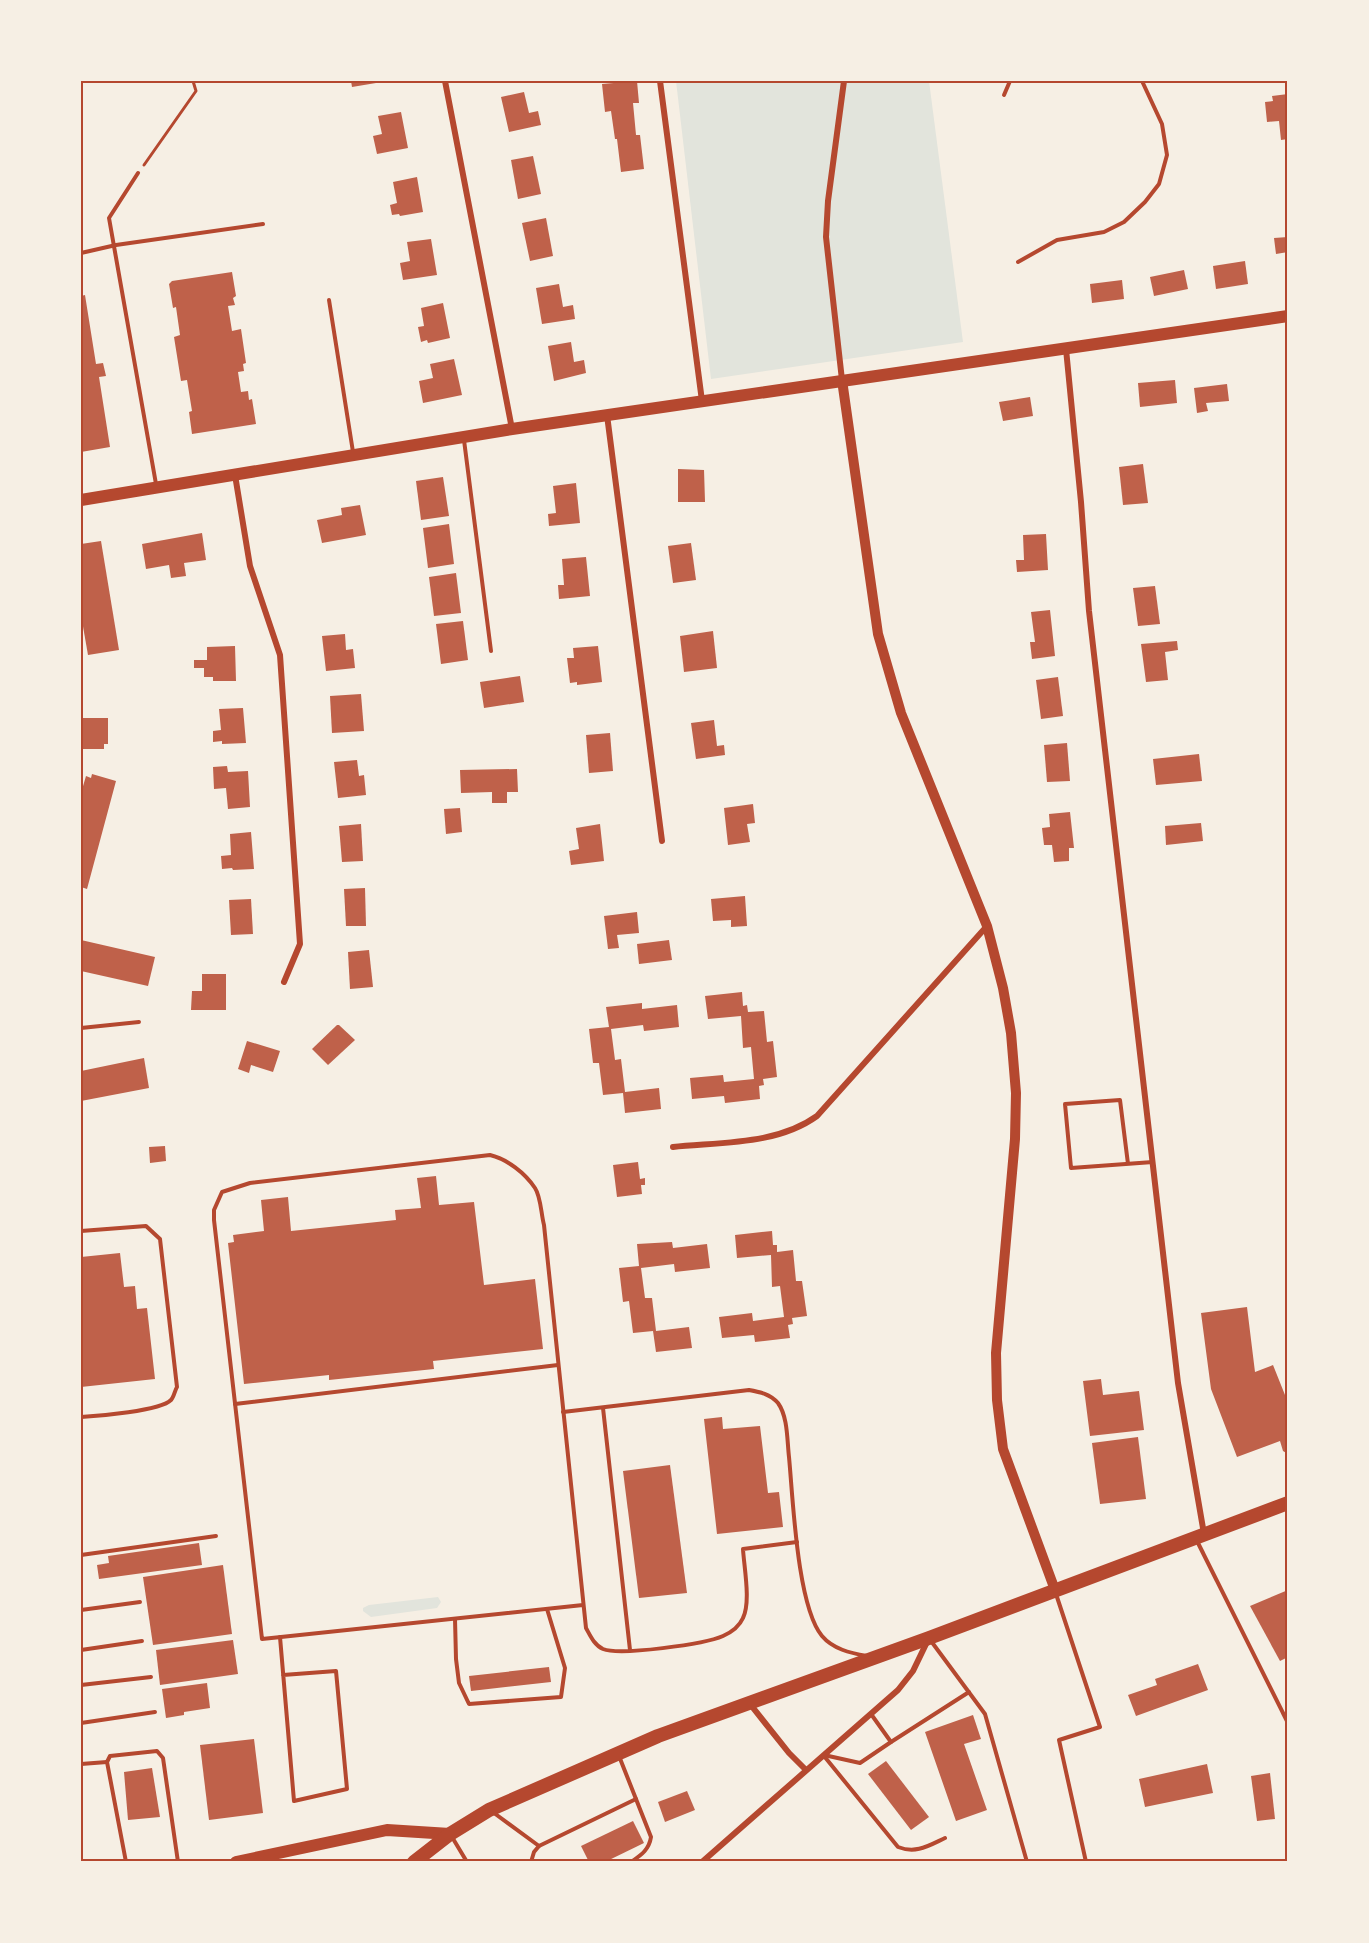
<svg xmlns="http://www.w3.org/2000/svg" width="1369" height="1943" viewBox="0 0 1369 1943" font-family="Poppins,sans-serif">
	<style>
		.green { fill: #e2e4dc }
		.building { fill: #bf614a }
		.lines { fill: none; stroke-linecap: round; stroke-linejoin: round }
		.path { stroke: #b5482f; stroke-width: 3 }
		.service { stroke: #b5482f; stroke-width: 4 }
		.minor { stroke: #b5482f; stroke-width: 6 }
		.tertiary { stroke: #b5482f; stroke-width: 10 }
		.secondary { stroke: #b5482f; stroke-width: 12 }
		.primary { stroke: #b5482f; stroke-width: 14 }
		.neatline { fill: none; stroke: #b5482f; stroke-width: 2 }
	</style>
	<rect width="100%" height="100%" fill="#f6efe4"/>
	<g class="green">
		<path d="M676,81h253l34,261 -252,37z"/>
		<path d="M438,1597l3,5 -4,6 -66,9 -8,-6v-3l6,-3z"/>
	</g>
	<g class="building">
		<path d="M351,81h31v1l-30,5z"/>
		<path d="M637,81l2,22h-6l3,32h4l4,34 -23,3 -4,-33h-2l-4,-28 -6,1 -3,-28z"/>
		<path d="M524,92l5,21 9,-2 3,14 -32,7 -8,-35z"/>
		<path d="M1288,94v45l-7,1 -2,-19 -12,1 -2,-20 8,-1 -1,-5z"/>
		<path d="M401,112l7,36 -31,6 -4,-18 9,-2 -4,-18z"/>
		<path d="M533,156l8,38 -23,5 -7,-39z"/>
		<path d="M417,177l6,35 -23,4 -1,-2 -7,1 -2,-10 7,-2 -4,-21z"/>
		<path d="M546,218l7,38 -23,5 -8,-38z"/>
		<path d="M1288,237v15l-12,2 -2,-16z"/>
		<path d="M431,239l6,36 -34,5 -3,-17 10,-2 -3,-19z"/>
		<path d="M1245,261l3,23 -32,5 -3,-23z"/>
		<path d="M1184,270l4,19 -34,7 -4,-19z"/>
		<path d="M232,272l4,24 -3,2 2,7 -7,1 4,25 9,-2 5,34 -3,1 1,7 -6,1 3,20 7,-1 1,9 3,-1 4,25 -64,10 -3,-22 3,-1 -5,-31 -6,1 -7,-44 6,-2 -4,-28 -3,1 -4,-24 3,-3z"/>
		<path d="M1122,280l2,19 -32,4 -2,-19z"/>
		<path d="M559,284l4,23 10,-2 2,14 -33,5 -6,-36z"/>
		<path d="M85,295l11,69 7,-1 3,13 -7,1 11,70 -29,5v-156z"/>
		<path d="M443,303l7,35 -22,5 -1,-3 -6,2 -3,-15 6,-1 -3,-18z"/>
		<path d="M571,342l3,20 10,-2 2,13 -32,8 -6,-35z"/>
		<path d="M454,359l8,36 -39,8 -4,-22 14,-3 -3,-14z"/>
		<path d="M1175,380l2,23 -37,4 -2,-24z"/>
		<path d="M1227,384l2,17 -23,2 2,8 -11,2 -3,-25z"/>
		<path d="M1030,397l3,19 -30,5 -4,-19z"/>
		<path d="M1143,464l5,39 -25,2 -4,-38z"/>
		<path d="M678,469l26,1 1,32h-27z"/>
		<path d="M443,477l6,39 -28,4 -5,-39z"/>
		<path d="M576,483l4,40 -31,3 -1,-12 8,-1 -3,-27z"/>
		<path d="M360,505l6,30 -44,8 -5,-23 25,-5 -1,-7z"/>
		<path d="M449,524l5,40 -26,4 -5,-40z"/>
		<path d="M202,533l4,27 -22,3 2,13 -15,2 -2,-13 -23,4 -4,-25z"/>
		<path d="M1046,534l2,36 -31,2 -1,-12h8l-1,-25z"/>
		<path d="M101,541l18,109 -31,5 -7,-40v-71z"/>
		<path d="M691,543l5,37 -23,3 -5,-37z"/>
		<path d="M586,557l4,39 -31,3 -1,-14h6l-2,-26z"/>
		<path d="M456,573l5,40 -27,3 -5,-39z"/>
		<path d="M1155,586l5,38 -22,2 -5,-38z"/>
		<path d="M1050,610l5,46 -23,3 -2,-17h5l-4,-30z"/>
		<path d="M463,621l5,39 -27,4 -5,-40z"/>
		<path d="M713,631l4,37 -33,4 -4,-36z"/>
		<path d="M345,634l1,16 7,-1 2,19 -29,3 -4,-35z"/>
		<path d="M1177,641l1,9 -13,2 3,28 -22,2 -5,-38z"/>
		<path d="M235,646l1,35h-23v-4h-9v-9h-10v-8h13v-13z"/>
		<path d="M598,646l4,36 -25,3v-3l-7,1 -3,-25h7l-1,-10z"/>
		<path d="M520,676l4,26 -40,6 -4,-26z"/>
		<path d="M1058,677l5,39 -22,3 -5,-39z"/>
		<path d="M361,694l3,37 -32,2 -2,-37z"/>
		<path d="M243,708l3,35 -24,1v-3l-9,1v-11l8,-1 -2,-21z"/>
		<path d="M81,718h27v26h-4v5h-23z"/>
		<path d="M714,720l3,26 7,-1 1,10 -29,4 -5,-36z"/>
		<path d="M610,733l3,38 -24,2 -3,-38z"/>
		<path d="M1067,743l3,38 -23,1 -3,-37z"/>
		<path d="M1199,754l3,27 -46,4 -3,-26z"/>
		<path d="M357,760l2,16 5,-1 2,20 -28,3 -4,-36z"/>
		<path d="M227,766l1,6 20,-1 2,36 -22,2 -2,-21 -12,1 -1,-22z"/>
		<path d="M517,769l1,23h-11v11h-15v-11l-31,1 -1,-23z"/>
		<path d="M92,774l24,7 -29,108 -6,-2v-94l5,-17 5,2z"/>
		<path d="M753,804l2,19 -8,1 3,18 -22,3 -4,-37z"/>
		<path d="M460,808l2,24 -16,2 -2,-25z"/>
		<path d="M1070,812l4,36h-5v13l-15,1 -2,-17h-8l-2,-17 8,-1 -1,-13z"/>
		<path d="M1201,823l2,18 -37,4 -1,-19z"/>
		<path d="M361,824l2,37 -21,1 -3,-36z"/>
		<path d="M600,824l4,37 -33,4 -2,-14 10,-2 -3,-21z"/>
		<path d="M251,832l3,37 -21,1 -1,-2 -10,1 -1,-13 10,-1 -1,-21z"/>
		<path d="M365,888l1,38h-20l-2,-37z"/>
		<path d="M745,896l2,30 -16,1v-7l-18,1 -2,-22z"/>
		<path d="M251,899l2,35 -22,1 -2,-35z"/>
		<path d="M637,912l2,21 -22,2 2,13 -11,1 -4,-33z"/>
		<path d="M81,940l74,17 -7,29 -67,-15z"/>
		<path d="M669,940l3,20 -33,4 -2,-20z"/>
		<path d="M369,950l4,37 -23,2 -2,-37z"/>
		<path d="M202,974h24v36h-35l1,-19h10z"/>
		<path d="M742,992l1,14 4,-1 1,7 16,-1 3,31 6,-1 4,36 -14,2 1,6 -5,1 1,13 -35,4 -1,-7 -32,3 -2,-21 33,-3 1,7 30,-3 -3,-32 -8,1 -2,-32 -33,3 -3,-23z"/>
		<path d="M642,1003v6l35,-4 2,22 -35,4 -1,-6 -32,4 4,31 6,-1 4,33 34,-4 2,21 -36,4 -2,-20 -20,2 -4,-32h-6l-4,-34 20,-2 -3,-20z"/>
		<path d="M337,1025h2l16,15 -27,25 -16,-16z"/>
		<path d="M247,1041l33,10 -7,21 -22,-7 -2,8 -11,-4z"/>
		<path d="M144,1058l5,30 -68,13v-30z"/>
		<path d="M165,1146l1,15 -16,2 -1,-16z"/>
		<path d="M638,1162l2,17 5,-1v7h-4l1,9 -25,3 -4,-32z"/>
		<path d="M436,1176l3,29 35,-3 10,83 51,-6 8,70 -110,12 1,8 -105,11v-5l-85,9 -16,-141 6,-1 -1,-7 31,-4 -3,-31 27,-3 3,34 105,-11 -1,-10 26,-2 -4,-30z"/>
		<path d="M772,1231l1,14h4v7l16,-2 3,31h6l5,35 -15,2 1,6 -5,1 2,13 -35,4 -1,-7 -32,3 -3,-21 33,-4 1,8 31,-4 -4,-31 -8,1 -1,-32 -34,3 -2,-23z"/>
		<path d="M672,1242l1,6 34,-4 3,24 -35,4 -1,-8 -33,4 4,30h7l4,33 33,-4 3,21 -36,4 -3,-21 -20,2 -4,-32 -6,1 -4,-34 20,-2 -2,-22z"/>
		<path d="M120,1253l4,34 11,-1 2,23 10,-1 8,71 -74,8v-130z"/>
		<path d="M1247,1307l8,65 18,-7 12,30 3,-1v60l-5,-3 -3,-10 -43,16 -26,-68 -10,-76z"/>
		<path d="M1101,1379l2,16 36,-4 5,39 -54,6 -7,-55z"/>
		<path d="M722,1417l1,12 37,-3 8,67 11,-1 4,35 -66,7 -13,-115z"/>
		<path d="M1138,1437l8,62 -46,5 -8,-61z"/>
		<path d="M670,1465l17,128 -48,5 -16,-127z"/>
		<path d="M199,1543l3,22 -103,14 -2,-14 12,-2 -1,-7z"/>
		<path d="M223,1565l9,69 -79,11 -10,-68z"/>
		<path d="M1288,1590v67l-8,4 -30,-55z"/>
		<path d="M233,1640l5,34 -78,11 -4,-35z"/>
		<path d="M1198,1664l10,26 -72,26 -8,-21 29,-10 -2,-6z"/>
		<path d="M549,1667l2,15 -80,9 -2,-15z"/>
		<path d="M207,1683l3,25 -26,4v3l-18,3 -4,-29z"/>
		<path d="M973,1715l8,24 -17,5 23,66 -31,11 -31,-89z"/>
		<path d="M254,1739l9,74 -54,7 -9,-75z"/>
		<path d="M886,1761l43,56 -18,13 -43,-56z"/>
		<path d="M1207,1764l6,29 -68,14 -6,-28z"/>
		<path d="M152,1768l8,49 -32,3 -4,-48z"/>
		<path d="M1270,1773l5,46 -18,2 -6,-45z"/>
		<path d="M687,1791l8,19 -30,12 -7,-20z"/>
		<path d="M633,1821l11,22 -39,19h-16l-8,-16z"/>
	</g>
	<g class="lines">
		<path class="path" d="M144,165l52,-74 -3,-10"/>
		<g class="service">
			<path d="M1004,95l6,-14"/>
			<path d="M138,173l-29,45 47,266"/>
			<path d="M81,253l35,-8 147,-21"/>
			<path d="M1018,262l39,-22 47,-8 20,-10 21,-20 14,-18 8,-29 -5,-31 -20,-43"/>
			<path d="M329,300l24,152"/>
			<path d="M464,440l27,211"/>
			<path d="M81,1028l58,-6"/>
			<path d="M1128,1164l-8,-64 -55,4 6,64 82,-6"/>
			<path d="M81,1231l65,-5 14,13 17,148c-2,3 -3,10 -6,13 -11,11 -73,16 -90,17"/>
			<path d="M235,1404l323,-39"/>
			<path d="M603,1408l27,242"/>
			<path d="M563,1412l186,-22c11,2 21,4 29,13 10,14 9,37 11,54 4,41 8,149 33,179 11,13 28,17 45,20"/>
			<path d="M1197,1541l91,182"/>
			<path d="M81,1555l135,-19"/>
			<path d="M1056,1594l44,133 -41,13 27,122"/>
			<path d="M583,1605l-321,34 -48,-419v-10l8,-18 28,-9 240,-28c17,4 35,18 45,33 6,9 6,26 9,37l42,403c4,7 8,17 17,21 17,7 102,-5 120,-13 9,-4 16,-9 20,-18 8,-16 1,-51 0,-69l54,-7"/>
			<path d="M81,1610l59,-8"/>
			<path d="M455,1619l1,40 3,24 10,21 92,-7 4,-29 -18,-59"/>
			<path d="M280,1637l14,164 53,-12 -11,-118 -53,4"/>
			<path d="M931,1641l54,73 42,148"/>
			<path d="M81,1650l61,-9"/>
			<path d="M81,1685l70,-8"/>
			<path d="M871,1714l20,28 78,-50"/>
			<path d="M81,1723l74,-11"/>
			<path d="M824,1755l36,8 31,-21"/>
			<path d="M619,1756l32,81c-2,13 -10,18 -20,25"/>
			<path d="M824,1756l74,91c18,7 30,-1 47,-9"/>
			<path d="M81,1764l26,-2"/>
			<path d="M494,1813l45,33 97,-47"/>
			<path d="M452,1837l15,25"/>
			<path d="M126,1862l-19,-100 3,-6 47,-5 6,7 15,104"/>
			<path d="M531,1862l3,-10 5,-6"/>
		</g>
		<g class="minor">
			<path d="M445,81l67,348"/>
			<path d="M660,81l42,320"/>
			<path d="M1066,349l15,153 8,109 89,772 26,151"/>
			<path d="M842,380l-16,-143 2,-36 16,-120"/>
			<path d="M607,415l55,426"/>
			<path d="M235,475l15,91 30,89 20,289 -16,38"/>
			<path d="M673,1147c48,-5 104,-2 144,-31l170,-190"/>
			<path d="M750,1704l39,49 17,17"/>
			<path d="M702,1862l196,-172 15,-19 14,-29"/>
		</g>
		<path class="tertiary" d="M842,380l36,254 23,79 86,213 16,62 8,45 5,60 -1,46 -19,214 1,47 6,49 52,141"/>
		<g class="secondary">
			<path d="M81,500l431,-71 776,-113"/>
			<path d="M236,1862l151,-32 63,4"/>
		</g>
		<path class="primary" d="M414,1862l36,-28 39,-24 169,-74 271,-98 359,-135"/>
	</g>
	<rect width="1369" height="1943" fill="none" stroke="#f6efe4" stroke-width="165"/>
	<rect x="82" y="82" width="1204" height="1778" class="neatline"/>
</svg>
